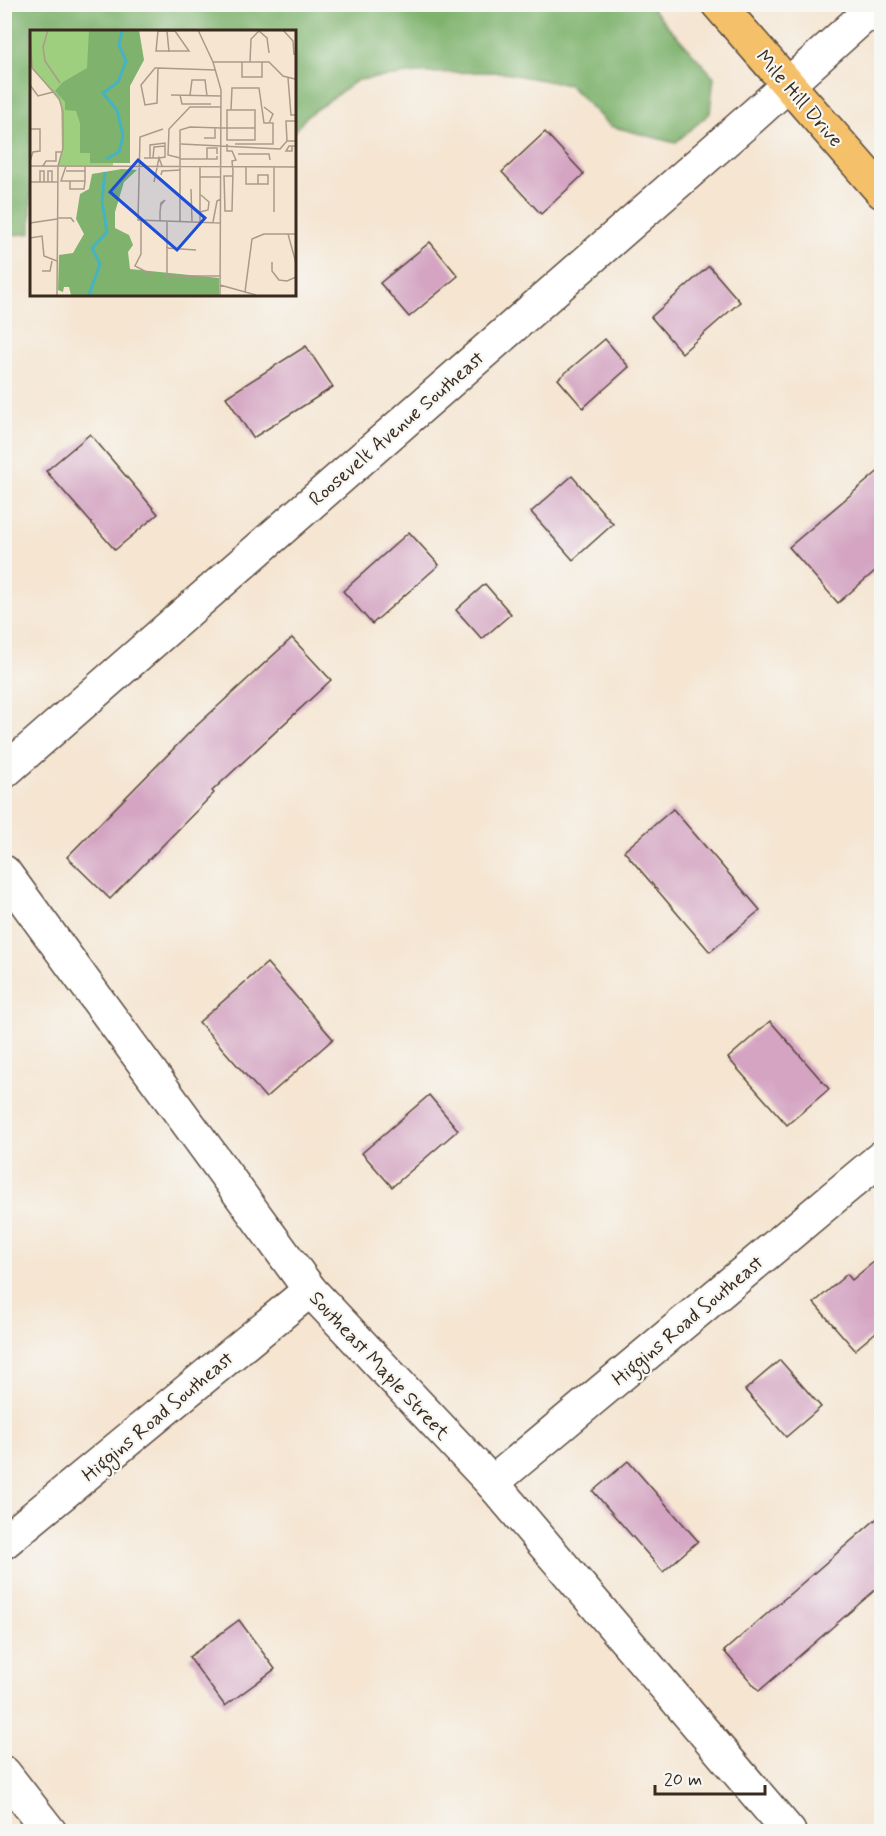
<svg xmlns="http://www.w3.org/2000/svg" width="886" height="1836" viewBox="0 0 886 1836" font-family="Mynerve,sans-serif">
	<style>
		.forest { fill: #7eb26d; stroke: #5c6e46; stroke-width: 1.5 }
		.building { fill: #d4a4c2 }
		.lines { fill: none; stroke-linecap: round; stroke-linejoin: round }
		.street-casing { stroke: #574639; stroke-width: 36 }
		.primary-casing { stroke: #574639; stroke-width: 36 }
		.street { stroke: #fff; stroke-width: 33 }
		.primary { stroke: #f4c16a; stroke-width: 33 }
		.labels { text-anchor: middle; stroke-width: 4.5; stroke-linejoin: round; paint-order: stroke }
		.street-label { font-size: 20px; fill: #3b2a1e; stroke: #f6f6f2 }
		.inset-river { fill: none; stroke: #46b3c3; stroke-width: 3 }
		.inset-road { fill: none; stroke: #ab9a89; stroke-width: 1.5 }
		.view { fill: #1d4ed8; fill-opacity: 0.15; stroke: #1d4ed8; stroke-width: 3 }
		.inset-edge { fill: none; stroke: #3b2a1e; stroke-width: 3 }
	</style>
	<rect width="100%" height="100%" fill="#f6f6f2"/>
	<filter id="ink" filterUnits="userSpaceOnUse"><feTurbulence type="fractalNoise" baseFrequency=".0167" numOctaves="2"/><feDisplacementMap in="SourceGraphic" scale="12" xChannelSelector="R" yChannelSelector="G"/><feConvolveMatrix kernelMatrix="1 2 1 2 8 2 1 2 1" color-interpolation-filters="sRGB"/></filter>
	<filter id="wash" filterUnits="userSpaceOnUse"><feTurbulence type="fractalNoise" baseFrequency=".008" numOctaves="4" result="noise"/><feDisplacementMap in="SourceGraphic" scale="24" xChannelSelector="R" yChannelSelector="G"/><feGaussianBlur stdDeviation="1.35" result="paint"/><feColorMatrix in="noise" values="0 0 0 0 0 0 0 0 0 0 0 0 0 0 0 0 0 1.4 0 .05"/><feComposite in="paint" operator="in"/></filter>
	<g filter="url(#wash)">
		<rect width="100%" height="100%" fill="#f5e5d1"/>
		<path class="forest" d="M4,5h645l65,72 -4,36 -35,30 -65,-17 -41,-41 -70,-13 -82,1 -59,7 -51,36 -13,16v-100h-262l-1,201 -26,3z"/>
		<g id="blocks">
			<g class="building">
				<path d="M545,132l39,42 -43,40 -39,-42z"/>
				<path d="M430,242l28,34 -49,41 -29,-34z"/>
				<path d="M709,266l31,36 -58,51 -31,-36z"/>
				<path d="M605,339l24,28 -46,41 -25,-29z"/>
				<path d="M306,346l27,41 -80,51 -27,-41z"/>
				<path d="M90,434l68,80 -43,36 -69,-79z"/>
				<path d="M882,468v97l-44,38 -49,-56z"/>
				<path d="M572,476l41,48 -40,36 -42,-48z"/>
				<path d="M409,532l30,33 -67,59 -29,-33z"/>
				<path d="M485,584l26,30 -29,25 -26,-29z"/>
				<path d="M292,638l39,42 -119,111 2,2 -104,106 -43,-42 126,-128z"/>
				<path d="M673,809l87,101 -50,42 -86,-101z"/>
				<path d="M267,963l66,76 -67,59 -67,-76z"/>
				<path d="M770,1021l59,68 -42,36 -59,-67z"/>
				<path d="M429,1095l29,35 -66,57 -30,-34z"/>
				<path d="M882,1255v72l-27,23 -41,-47 33,-29 5,6z"/>
				<path d="M780,1360l41,47 -35,30 -41,-47z"/>
				<path d="M628,1461l70,80 -35,31 -70,-81z"/>
				<path d="M882,1514v70l-123,107 -35,-40z"/>
				<path d="M239,1620l36,49 -50,37 -36,-49z"/>
			</g>
		</g>
	</g>
	<g filter="url(#ink)">
		<use href="#blocks" fill-opacity="0" stroke="#574639" stroke-width="1.5"/>
		<g class="lines">
			<defs>
				<g id="street">
					<path d="M4,772l747,-654 112,-101 19,-4"/>
					<path d="M4,872l306,418 182,193 297,349"/>
					<path d="M492,1483l390,-326"/>
					<path d="M4,1542l306,-252"/>
					<path d="M4,1773l46,59"/>
				</g>
				<path id="primary" d="M718,4l164,188"/>
			</defs>
			<use href="#street" class="street-casing"/>
			<use href="#primary" class="primary-casing"/>
			<use href="#street" class="street"/>
			<use href="#primary" class="primary"/>
		</g>
	</g>
	<g class="labels">
		<g class="street-label">
			<text transform="translate(800 98) rotate(49)" y="7">Mile Hill Drive</text>
			<text transform="translate(396 428) rotate(-41)" y="7">Roosevelt Avenue Southeast</text>
			<text transform="translate(687 1320) rotate(-40)" y="7">Higgins Road Southeast</text>
			<text transform="translate(380 1365) rotate(47)" y="7">Southeast Maple Street</text>
			<text transform="translate(157 1416) rotate(-40)" y="7">Higgins Road Southeast</text>
		</g>
	</g>
	<g transform="translate(30 30)">
		<rect width="266" height="266" fill="#f5e5d1"/>
		<path d="M0,0h84l-1,136h-55l4,-14 -1,-49 -29,-35z" fill="#9dcf7e"/>
		<path d="M59,0h50l5,30 -14,26v77h-40v-10h-10v-30l-4,-12 -11,-1v-8l-10,-11 8,-9 24,-14zM92,139l15,1 -13,12 -9,30v16l14,7 4,10 -5,7 2,17 89,9v17h-148l-2,-8h-5l-1,5 -5,-2 1,-35 14,-2 11,-19 -8,-15 4,-25 9,-5 3,-15z" fill="#7eb26d"/>
		<path class="inset-river" d="M76,129l13,-7 4,-16 -6,-26 -14,-17 15,-11 8,-21 -7,-16 3,-15M59,265l11,-31 -8,-16 15,-16 -5,-31 3,-29"/>
		<path class="inset-road" d="M0,0l2,38 27,30 4,14v36l-5,18 -1,129M18,0l-5,17 2,14 15,22M168,0l15,32 8,28 -1,205M253,0l10,11 1,14M128,1h17l14,20h-33zM137,1l2,21M183,32h56l14,14 12,3M212,32v15h20v-15M220,32l1,-23 8,-8 8,7 2,15M128,38l-1,35 -12,2 -4,-20 14,-17h3l57,2M258,48l3,37h5M0,55l8,11 15,-4M141,65l50,1M150,65l2,9h29M160,65l2,-15h13l2,16M201,80l1,-22h27l5,35h5l4,-9 -9,-7M0,99h10v22l-7,1 -3,9M133,99l-23,8 -2,83 82,3M174,108h11v-10M257,111l-1,-20h10M151,114l99,5 7,-8h9M197,114v7h5l4,9 -4,1 1,10 -1,40h-7l-1,-35h9M205,114h20M225,114h18v-21h-3M262,116v5h-6l3,-5h6M208,124h31l1,6M114,128h15l6,-1v-14l-15,2v13M123,128l1,-11 11,-1M150,128l-12,-3 1,-26 21,-22h31M150,129h37v-3M177,129v-11h10v6M0,136l266,1M13,136l3,-5h10v-9h6M36,136l-5,15h24v-15M216,137v17h22v-9h-10v9M244,137v45M36,141h19M131,145l1,-4 19,-1M170,147h21M40,151v8h14l1,-8M0,152h28M10,152v-11h4v11M18,152v-11h4v11M124,152l5,-24 3,8M161,159l1,32M170,182l8,-2 1,-8 -8,-7M27,188h14l3,4M111,190v34l-6,12 17,9M130,191v-9l1,-9 4,-3 -5,6M150,191v-91l10,-3 31,1h34v-18h-28v30h28v-12M137,192v56M170,192v-55M183,192l4,-21 4,-2M0,193l27,-4M258,204l8,29M0,208l12,-2 2,20 13,5M136,218l30,2M242,232v9l7,9 8,1 9,-4M12,241h8l2,-10M137,246h53M190,255l36,10M215,262l7,-53 12,-5h32"/>
		<path class="view" d="M108,130l67,58 -28,32 -67,-58z"/>
		<rect width="266" height="266" class="inset-edge"/>
	</g>
	<rect width="886" height="1836" fill="none" stroke="#f6f6f2" stroke-width="24"/>
	<path d="M655 1785v9h110v-9" fill="none" stroke="#3b2a1e" stroke-width="3"/>
	<text x="664" y="1785" font-size="18" fill="#3b2a1e" stroke="#f6f6f2" stroke-width="4.5" paint-order="stroke">20 m</text>
</svg>
